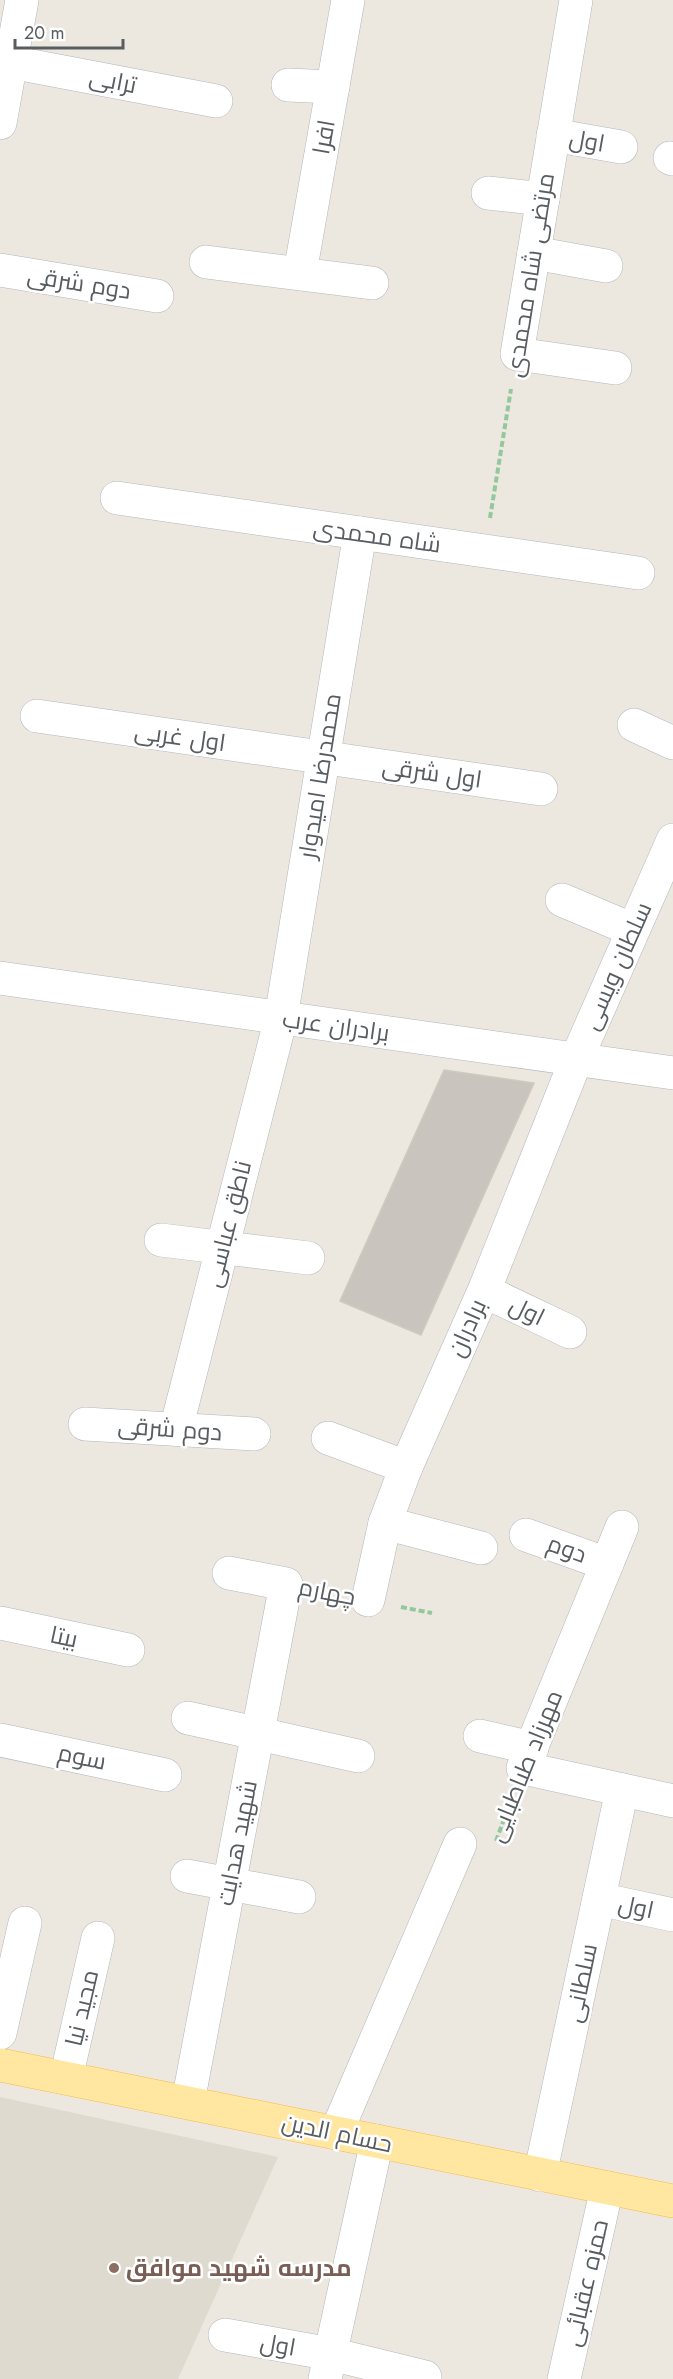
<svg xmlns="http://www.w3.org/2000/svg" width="673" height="2379" viewBox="0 0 673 2379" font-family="Jost,Cairo,sans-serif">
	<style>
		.education { fill: #dedacf }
		.building { fill: #c9c5be; stroke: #d1c9bd; stroke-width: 1.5 }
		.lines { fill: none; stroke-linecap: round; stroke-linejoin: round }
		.minor-casing { stroke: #b2b6bb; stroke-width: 34 }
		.major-casing { stroke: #f9b94a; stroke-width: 34 }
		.path { stroke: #92c89c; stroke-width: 4; stroke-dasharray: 6 3; stroke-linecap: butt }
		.minor { stroke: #fff; stroke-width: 33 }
		.major { stroke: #ffe7a1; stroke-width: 33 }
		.education-dot { fill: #8d6e63; stroke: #fff; stroke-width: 2 }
		.labels { text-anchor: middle; stroke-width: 5; stroke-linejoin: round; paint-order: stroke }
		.street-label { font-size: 24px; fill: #585d61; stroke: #fff }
		.education-label { font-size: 24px; font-weight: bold; fill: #785e54; stroke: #fff; text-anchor: start }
	</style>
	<rect width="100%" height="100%" fill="#ece8df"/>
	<path class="education" d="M0,2097l278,60 -100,222h-178z"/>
	<path class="building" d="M444,1070l90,13 -113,252 -81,-34z"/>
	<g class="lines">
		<defs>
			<g id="minor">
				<path d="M576,0l-59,354 98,14"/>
				<path d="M0,60l216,41"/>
				<path d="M288,85l45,2"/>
				<path d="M0,123l22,-123"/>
				<path d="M553,135l68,12"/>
				<path d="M670,158l3,1"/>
				<path d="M488,193l55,6"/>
				<path d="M534,253l72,13"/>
				<path d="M206,262l166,21"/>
				<path d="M0,270l157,26"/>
				<path d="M300,273l48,-273"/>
				<path d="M117,498l521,75"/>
				<path d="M37,716l504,73"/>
				<path d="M634,725l39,18"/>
				<path d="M562,900l71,30"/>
				<path d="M0,978l673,95"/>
				<path d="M161,1240l147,18"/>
				<path d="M484,1291l86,41"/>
				<path d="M85,1424l169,10"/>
				<path d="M176,1429l105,-411 79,-485"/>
				<path d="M328,1438l78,29"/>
				<path d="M385,1523l96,25"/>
				<path d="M622,1527l-99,241 150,33"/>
				<path d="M526,1535l81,29"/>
				<path d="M368,1600l17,-77 21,-56 78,-176 92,-231 97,-220"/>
				<path d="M0,1623l128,27"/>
				<path d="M188,1718l170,38"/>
				<path d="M480,1736l52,12"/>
				<path d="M0,1740l165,35"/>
				<path d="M187,1876l112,21"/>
				<path d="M599,1899l74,16"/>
				<path d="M0,2033l25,-110"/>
				<path d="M66,2078l32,-140"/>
				<path d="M188,2102l98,-518 -57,-11"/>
				<path d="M336,2133l124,-289"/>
				<path d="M540,2175l82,-385"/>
				<path d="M225,2335l106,19 94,23"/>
				<path d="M325,2379l52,-238"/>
				<path d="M564,2379l43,-191"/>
			</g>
			<path id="major" d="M0,2065l673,136"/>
		</defs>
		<use href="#minor" class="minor-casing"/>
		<use href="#major" class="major-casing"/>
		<g class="path">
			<path d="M490,518l21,-129"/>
			<path d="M401,1607l31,6"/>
			<path d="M496,1841l15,-41"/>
		</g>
		<use href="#minor" class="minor"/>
		<use href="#major" class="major"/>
	</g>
	<circle class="education-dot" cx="114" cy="2268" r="6"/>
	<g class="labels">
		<g class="street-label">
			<text transform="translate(113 81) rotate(11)" y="8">ترابی</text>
			<text transform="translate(324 137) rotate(-80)" y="8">افرا</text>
			<text transform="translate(587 141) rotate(10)" y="8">اول</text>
			<text transform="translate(530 275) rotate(-81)" y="8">مرتضی شاه محمدی</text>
			<text transform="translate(79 283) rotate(9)" y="8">دوم شرقی</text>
			<text transform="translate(377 536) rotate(8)" y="8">شاه محمدی</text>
			<text transform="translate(180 737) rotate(8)" y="8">اول غربی</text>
			<text transform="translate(432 773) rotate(8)" y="8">اول شرقی</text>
			<text transform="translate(320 776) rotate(-81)" y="8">محمدرضا امیدوار</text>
			<text transform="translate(617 966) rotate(-66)" y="8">سلطان ویسی</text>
			<text transform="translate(336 1026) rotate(8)" y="8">برادران عرب</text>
			<text transform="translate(228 1224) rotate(-76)" y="8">ناطق عباسی</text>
			<text transform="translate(527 1311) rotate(26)" y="8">اول</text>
			<text transform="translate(467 1328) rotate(-66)" y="8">برادران</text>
			<text transform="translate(170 1429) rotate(4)" y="8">دوم شرقی</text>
			<text transform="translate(567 1549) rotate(20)" y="8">دوم</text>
			<text transform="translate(327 1592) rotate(11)" y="8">چهارم</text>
			<text transform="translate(64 1637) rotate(12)" y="8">بیتا</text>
			<text transform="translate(82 1757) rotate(12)" y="8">سوم</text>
			<text transform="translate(525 1766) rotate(-68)" y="8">مهرزاد طباطبایی</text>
			<text transform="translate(237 1843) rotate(-79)" y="8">شهید هدایت</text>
			<text transform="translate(636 1907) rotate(12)" y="8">اول</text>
			<text transform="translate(581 1983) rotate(-78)" y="8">سلطانی</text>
			<text transform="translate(82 2008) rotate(-77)" y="8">مجید نیا</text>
			<text transform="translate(337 2133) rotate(12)" y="8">حسام الدین</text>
			<text transform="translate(586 2283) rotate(-77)" y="8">حمزه عقبائی</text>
			<text transform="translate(278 2345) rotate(10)" y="8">اول</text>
		</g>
		<g class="education-label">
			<text x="126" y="2276">مدرسه شهید موافق</text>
		</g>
	</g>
	<path d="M15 39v9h108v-9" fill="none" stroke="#585d61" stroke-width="3"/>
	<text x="24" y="39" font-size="18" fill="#585d61" stroke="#ffffff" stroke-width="4.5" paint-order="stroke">20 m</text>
</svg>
